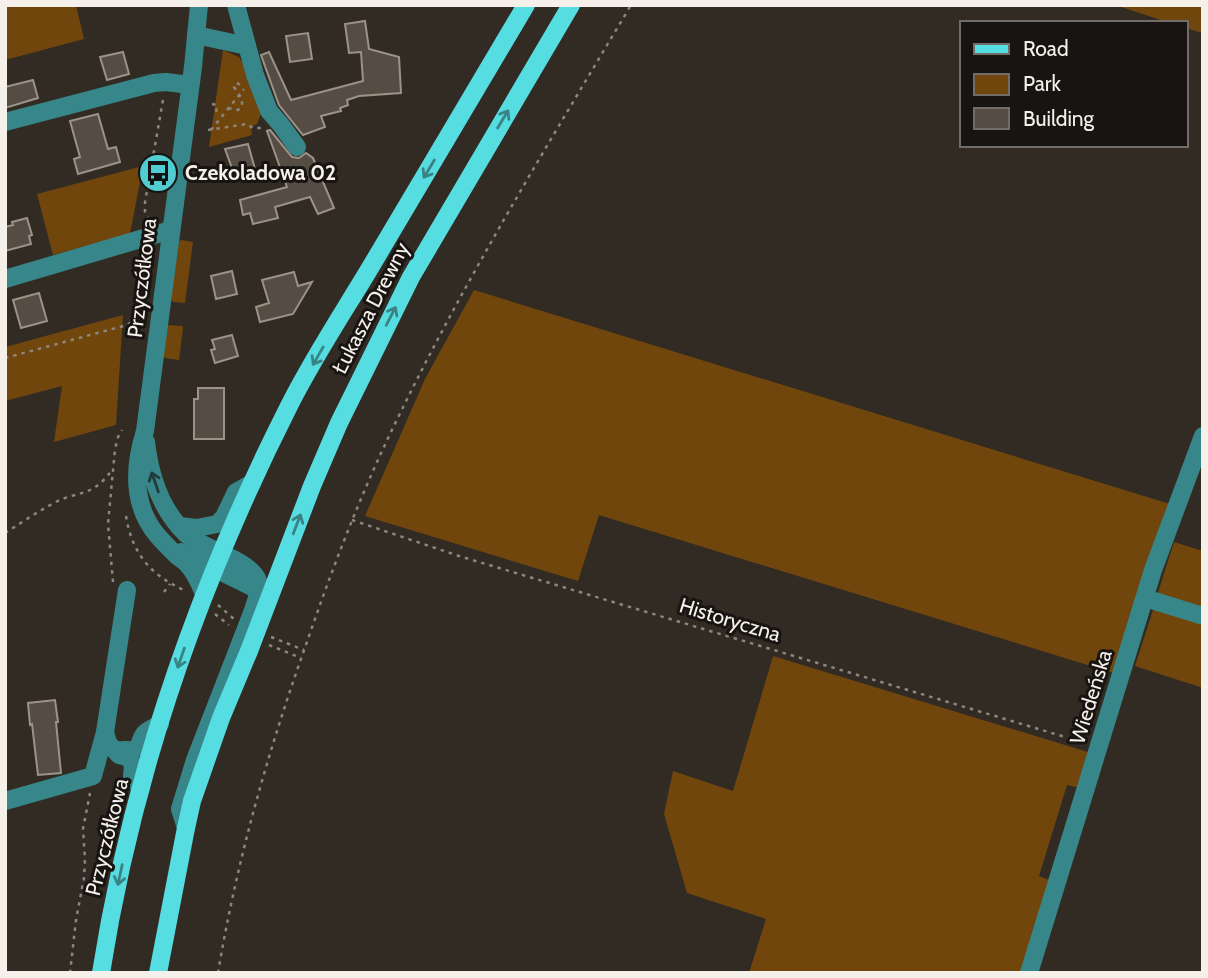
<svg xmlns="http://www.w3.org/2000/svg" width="1208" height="978" viewBox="0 0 1208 978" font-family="Cabin,sans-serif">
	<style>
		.green { fill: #71460d }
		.building { fill: #554c44; stroke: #9b9288; stroke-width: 2 }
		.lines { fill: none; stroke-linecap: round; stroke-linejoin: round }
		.path { stroke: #8c867f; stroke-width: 2.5; stroke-dasharray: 3.5 5; stroke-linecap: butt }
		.minor { stroke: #37878a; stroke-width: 18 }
		.major { stroke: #55dde2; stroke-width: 18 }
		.oneway { stroke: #398384 }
		.oneway2 { stroke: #223c3b }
		.labels { text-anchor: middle; stroke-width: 6; stroke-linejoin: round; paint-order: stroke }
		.poi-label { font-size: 21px; font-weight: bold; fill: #f5f0ea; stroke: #171411; text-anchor: start }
		.street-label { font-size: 21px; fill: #f5f0ea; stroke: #171411 }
	</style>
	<rect width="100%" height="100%" fill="#322b23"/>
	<g class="green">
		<path d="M5,5h71l8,34 -79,21z"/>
		<path d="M1115,5h88v28l-18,-5v-5h-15z"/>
		<path d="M223,50l16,7 6,10 17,44 -5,13 -6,3 1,8 -43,12z"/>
		<path d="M143,166l-13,68 -77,21 -16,-61z"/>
		<path d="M181,240l12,2 -8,61 -12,-1 -2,-3 8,-58z"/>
		<path d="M474,290l696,214 -53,170 -518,-159 -21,66 -213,-65 60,-137z"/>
		<path d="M123,315l-7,110 -62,17 8,-56 -57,15v-54z"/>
		<path d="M169,325l13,1 1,2 -4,32 -14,-2 -2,-2 4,-30z"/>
		<path d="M1174,542l29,9v59l-46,-14z"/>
		<path d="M1155,604l48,15v69l-68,-22z"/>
		<path d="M773,656l318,97 -10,35 -14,-3 -28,91 13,5 -29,92h-274l17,-54 -79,-26 -23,-79 9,-43 60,20z"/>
	</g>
	<g class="building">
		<path d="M365,21l4,28 30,8 2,36 -42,3 -12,4 1,5 -8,3 1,3 -20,5 4,11 -22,8 -24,-30 -18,-50 8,-3 22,48 72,-19 -2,-29 -12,1 -4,-29z"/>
		<path d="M308,33l4,26 -22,3 -4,-26z"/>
		<path d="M123,52l6,22 -22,6 -7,-23z"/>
		<path d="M33,80l5,18 -33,10v-21z"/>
		<path d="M98,114l10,35 8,-2 4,15 -42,12 -4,-15 6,-2 -10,-36z"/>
		<path d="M270,130l22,27 7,1 7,-5 7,5 21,50 -16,6 -8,-17 -35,10 3,11 -25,6 -3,-11 -7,2 -3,-15 47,-13 -20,-56z"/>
		<path d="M248,144l7,25 -12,4 -1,-5 -9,3 -8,-22z"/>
		<path d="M27,218l5,17 -3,1 2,8 -26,7v-24l8,-2 -1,-3z"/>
		<path d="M232,271l5,23 -21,5 -5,-23z"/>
		<path d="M294,272l4,14 14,-4 -19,32 -33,8 -4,-15 13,-4 -7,-23z"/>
		<path d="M39,293l8,28 -26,7 -8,-28z"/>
		<path d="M232,335l6,21 -23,7 -4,-13 4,-1 -3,-9z"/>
		<path d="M198,388h26v51h-30v-40h4z"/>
		<path d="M55,700l3,22h-2l5,51 -23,2 -6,-51 -2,1 -2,-22z"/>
	</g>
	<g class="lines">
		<g class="path">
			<path d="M212,104l5,1 -1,10"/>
			<path d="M228,108l10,2 4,-4v-7l-8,-12 2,-4 6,2"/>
			<path d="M208,130l39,-6 6,4h8"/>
			<path d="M211,130l33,-41"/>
			<path d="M149,220l-4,-8v-10l18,-102"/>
			<path d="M5,358l122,-33 9,-6 1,-9"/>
			<path d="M126,516c6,37 24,59 58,74"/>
			<path d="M352,520l107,36 623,186"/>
			<path d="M5,533c16,-10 32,-21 49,-30 24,-13 38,-5 57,-32"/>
			<path d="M113,582l-5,-58 7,-75 3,-12 4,-7"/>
			<path d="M164,592l6,-8"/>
			<path d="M218,605l16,14"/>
			<path d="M215,614l14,11"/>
			<path d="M271,637l33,13"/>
			<path d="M269,645l32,13"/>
			<path d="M70,973l6,-53 8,-42 1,-19 -2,-30 7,-36"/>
			<path d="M218,973c19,-114 51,-225 90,-334 22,-64 46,-127 74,-188 72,-154 162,-300 249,-446"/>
		</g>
		<g class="minor">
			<path d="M199,5l-6,62 -48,364c-11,35 -13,74 12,104 6,7 13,14 19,20 4,4 9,6 12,10 8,9 12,19 16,29"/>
			<path d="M236,5l19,70 14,36 12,14 16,22"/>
			<path d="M196,35l51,11"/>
			<path d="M5,122l149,-39 12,-1 24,3"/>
			<path d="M5,279l166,-49"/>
			<path d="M146,442c4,34 15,68 40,92 17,15 65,26 72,47 3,10 -3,23 -6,32l-57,147 -15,49 6,19"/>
			<path d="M179,526l18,2 20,-4 7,-7 12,-25 16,-9"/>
			<path d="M181,552l71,35 12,2"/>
			<path d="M127,590l-22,142 3,11 11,12 8,2 4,4 2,4 -1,12 9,11"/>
			<path d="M1145,598l58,18"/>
			<path d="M117,751c7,-3 12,1 18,-2 6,-3 5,-10 9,-15 3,-4 11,-7 16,-10"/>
			<path d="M5,801l88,-25 12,-44"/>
			<path d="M1029,973l124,-403 50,-134"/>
		</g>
		<g class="major">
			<path d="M101,973c31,-198 98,-389 188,-567 24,-48 54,-93 81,-138 52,-88 104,-175 156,-263"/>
			<path d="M158,973l28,-145 6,-27 29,-83 28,-67 63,-165 27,-63 72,-146 160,-272"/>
		</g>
	</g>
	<defs><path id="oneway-shaft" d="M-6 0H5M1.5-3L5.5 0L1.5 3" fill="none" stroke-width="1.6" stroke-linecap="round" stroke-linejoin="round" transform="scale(1.75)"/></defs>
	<g class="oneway">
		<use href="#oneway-shaft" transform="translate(503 119) rotate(-59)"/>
		<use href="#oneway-shaft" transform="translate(429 169) rotate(121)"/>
		<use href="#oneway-shaft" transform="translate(391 316) rotate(-63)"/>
		<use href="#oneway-shaft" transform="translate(318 356) rotate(120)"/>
		<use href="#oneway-shaft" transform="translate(297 524) rotate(-69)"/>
		<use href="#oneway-shaft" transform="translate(181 658) rotate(109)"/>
		<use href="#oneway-shaft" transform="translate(120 875) rotate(102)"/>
	</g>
	<use class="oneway2" href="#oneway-shaft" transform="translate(155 482) rotate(-109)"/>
	<defs>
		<symbol id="bus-disc" viewBox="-11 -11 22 22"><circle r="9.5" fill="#51ccd1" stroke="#171411"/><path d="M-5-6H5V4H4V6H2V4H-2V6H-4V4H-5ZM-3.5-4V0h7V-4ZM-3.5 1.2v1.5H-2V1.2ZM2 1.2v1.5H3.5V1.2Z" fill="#111"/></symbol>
	</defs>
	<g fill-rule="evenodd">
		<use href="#bus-disc" x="136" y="151" width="44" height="44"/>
	</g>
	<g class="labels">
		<g class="poi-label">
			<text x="185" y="180">Czekoladowa 02</text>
		</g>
		<g class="street-label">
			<text transform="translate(142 278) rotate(-83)" y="7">Przyczółkowa</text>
			<text transform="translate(371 308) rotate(-63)" y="7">Łukasza Drewny</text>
			<text transform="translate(730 620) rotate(17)" y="7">Historyczna</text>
			<text transform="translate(1091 697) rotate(-73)" y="7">Wiedeńska</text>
			<text transform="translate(107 837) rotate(-76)" y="7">Przyczółkowa</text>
		</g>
	</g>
	<rect width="1208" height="978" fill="none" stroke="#f5f0ea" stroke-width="14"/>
	<rect x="960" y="21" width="228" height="126" fill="#171411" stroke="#706c68" stroke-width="2"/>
	<rect x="974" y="44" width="35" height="10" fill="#55dde2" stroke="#706c68" stroke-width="2"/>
	<text x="1023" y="56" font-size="21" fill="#f5f0ea">Road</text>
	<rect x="974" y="74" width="35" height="21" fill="#71460d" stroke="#706c68" stroke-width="2"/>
	<text x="1023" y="91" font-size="21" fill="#f5f0ea">Park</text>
	<rect x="974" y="108" width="35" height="21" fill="#554c44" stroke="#706c68" stroke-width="2"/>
	<text x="1023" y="126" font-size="21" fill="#f5f0ea">Building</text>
</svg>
